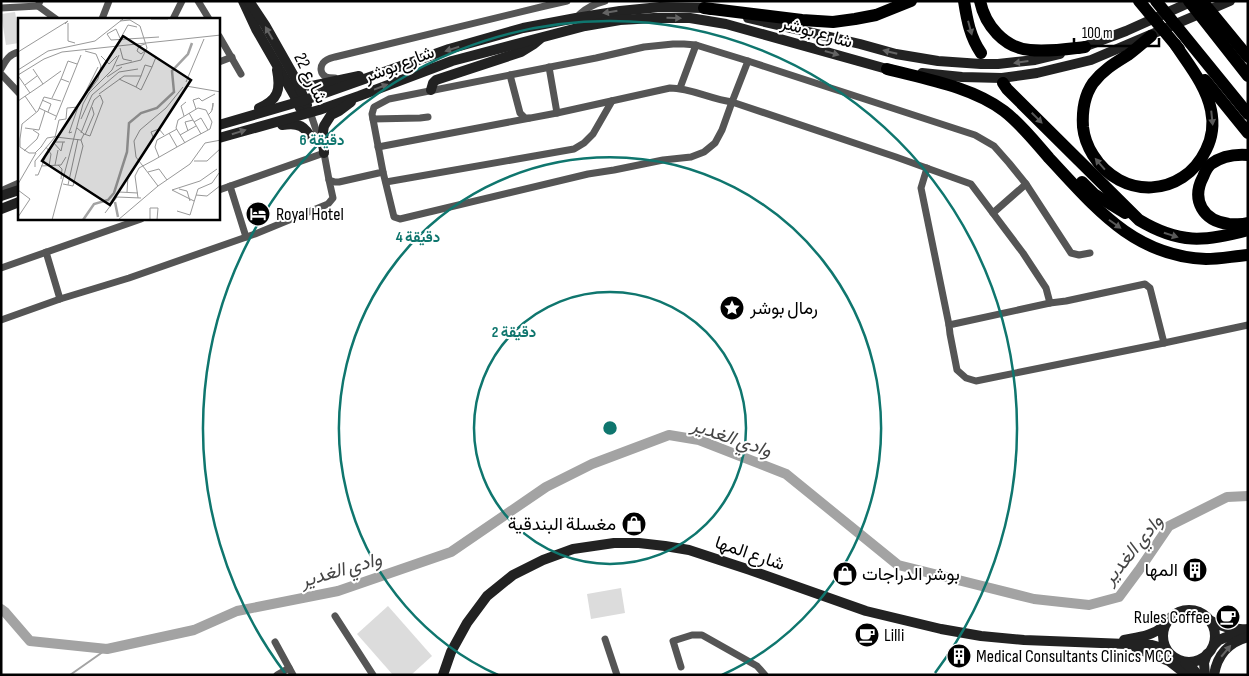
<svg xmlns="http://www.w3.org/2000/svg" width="1249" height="676" viewBox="0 0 1249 676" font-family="'Sofia Sans Condensed',Vazirmatn,sans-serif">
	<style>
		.green { fill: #dcdcdc }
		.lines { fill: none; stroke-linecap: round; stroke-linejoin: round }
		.stream { stroke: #a3a3a3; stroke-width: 2 }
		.river { stroke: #a3a3a3; stroke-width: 10 }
		.street { stroke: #555; stroke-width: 7 }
		.secondary { stroke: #222; stroke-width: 10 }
		.highway { stroke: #000; stroke-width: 12 }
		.oneway { fill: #646464 }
		.oneway2 { fill: #595959 }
		.ring { fill: none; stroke: #0f766e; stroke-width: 2.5 }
		.labels { text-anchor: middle; stroke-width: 4; stroke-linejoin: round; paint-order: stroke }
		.street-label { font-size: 18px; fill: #000; stroke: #fff }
		.poi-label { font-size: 18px; fill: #000; stroke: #fff; text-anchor: start }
		.water-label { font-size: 19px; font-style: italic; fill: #444; stroke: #fff }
		.inset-river { fill: none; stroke: #a3a3a3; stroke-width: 2.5 }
		.inset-road { fill: none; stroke: #999; stroke-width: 1 }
		.view { fill: #000; fill-opacity: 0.15; stroke: #000; stroke-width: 2.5 }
		.inset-edge { fill: none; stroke: #000; stroke-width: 2.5 }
		.centre { fill: #0f766e; stroke: #fff; stroke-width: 2.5 }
		.ring-label { font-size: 15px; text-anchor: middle; font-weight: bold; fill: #0f766e; stroke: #fff; stroke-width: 4; stroke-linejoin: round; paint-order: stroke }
	</style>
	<rect width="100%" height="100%" fill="#fff"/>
	<g class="green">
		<path d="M15,12l4,21v10l-13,2 -5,-31z"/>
		<path d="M621,588l4,25 -34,6 -4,-25z"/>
		<path d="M388,606l44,50 -21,19h-18l-36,-41z"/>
	</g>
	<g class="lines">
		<path class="stream" d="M70,675l37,-26"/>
		<path class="river" d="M1,609l4,3 25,29 77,8 87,-19 43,-19 101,-20 113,-39 95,-65 46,-23 77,-29 30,5 87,34 112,91 136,34 55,6 30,-8 20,-27 30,-44 58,-29 21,-1"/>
		<g class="street">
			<path d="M40,1l-2,5 18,13"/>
			<path d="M198,1l11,18"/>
			<path d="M1,8l37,-2"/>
			<path d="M576,18c8,-9 17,-14 29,-17"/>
			<path d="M102,19l7,-18"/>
			<path d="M173,19l9,-18"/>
			<path d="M219,36l22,38"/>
			<path d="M748,61l-16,41 164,55 75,27 52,69 23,35 4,15 16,-2 79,-17 5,4 14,55 84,-18"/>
			<path d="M219,62l13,-5"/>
			<path d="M549,67l8,46"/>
			<path d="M1,69c5,-9 8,-15 18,-17"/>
			<path d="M1,74l18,19"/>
			<path d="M510,75l10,38 5,5h4"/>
			<path d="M335,78c-2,0 -7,0 -9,-1 -6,-3 -6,-10 -3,-14 3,-4 8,-5 12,-6l210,-51 22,-5"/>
			<path d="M680,88l16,-43"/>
			<path d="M310,112l14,41 5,27 6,2h4l44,-10 -11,-58 2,-7 15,-8 207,-41 48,-11 29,-3h11l12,1 52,16 227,74 19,11 15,17 17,21 45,69 8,2 11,-2"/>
			<path d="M373,119l47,-1 8,-1"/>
			<path d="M378,147l179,-34 113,-25c21,0 40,11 62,14l-10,28 -7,13 -11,9 -13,5 -28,3 -49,10 -26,4 -188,45 -6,-2 -1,-4 -10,-41"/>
			<path d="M927,168l-6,20 28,137"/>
			<path d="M386,182l188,-33 10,-6 9,-9 19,-33"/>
			<path d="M230,186l16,51"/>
			<path d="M219,190l105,-37"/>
			<path d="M1,191l18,-8"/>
			<path d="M993,213l33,-29"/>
			<path d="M46,252l14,47"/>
			<path d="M1,268l140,-49"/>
			<path d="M1050,303l-101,22 1,9 7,36 9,8 10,3 188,-38"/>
			<path d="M1,320l59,-21 69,-21 126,-44 73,-30 5,-6 -4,-18"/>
			<path d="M335,616l38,59"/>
			<path d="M605,639l12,36"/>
			<path d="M275,642l18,33"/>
			<path d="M681,667l-8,-26 19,-6h10l55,31 8,9"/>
			<path d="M277,675l12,-7"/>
		</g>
		<g class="secondary">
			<path d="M243,1l13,28 38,66 6,13"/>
			<path d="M249,1l16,24 30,53 12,27"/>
			<path d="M748,18l112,26 36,10 42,7 43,3h17l37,-4 25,-6"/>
			<path d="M1078,49l48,-18 67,-30"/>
			<path d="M922,73l40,4 40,1 35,-5 54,-13 139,-59"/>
			<path d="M296,79c5,5 9,7 16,7l47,-10"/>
			<path d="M431,90l2,-7 3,-3 85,-28 13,-8 6,-5"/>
			<path d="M259,108c19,-8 22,-18 18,-38"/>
			<path d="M219,125l86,-25 144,-51 74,-21 53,-10 44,-7 40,-4 44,1 7,2"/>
			<path d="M282,125c17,-3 23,1 31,16"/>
			<path d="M219,138l100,-28 40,-14 93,-35 133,-35 35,-6 34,-2h36l36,6 161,45 6,1"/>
			<path d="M324,153l-1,-21 1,-6 7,-11 8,-4 12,-9"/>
			<path d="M1,196l18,-6"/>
			<path d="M1,209l18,-7"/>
			<circle cx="1189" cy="636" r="26"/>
			<path d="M1211,621c11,6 24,9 37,8"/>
			<path d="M1124,640c15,-3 28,-4 40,-14"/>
			<path d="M1214,645l5,-5 25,-10"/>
			<path d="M1136,648l33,13 18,14"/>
			<path d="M1185,663l9,7 4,5"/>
			<path d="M443,675l8,-23 16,-29 20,-27 26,-21 30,-15 30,-11 41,-6h25l26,3 24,4 61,20 116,41 75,18 40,7 43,4 128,5 7,2 8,4"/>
			<path d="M1205,675l-1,-12 3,-9"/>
			<path d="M1214,675c3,-20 15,-33 34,-38"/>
		</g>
		<g class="highway">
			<path d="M964,1c3,19 6,36 17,52"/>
			<path d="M980,1c5,24 24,47 50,49 18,2 37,-1 55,-3"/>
			<path d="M1139,1l40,48"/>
			<path d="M1156,1l92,113"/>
			<path d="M1189,1l59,75"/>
			<path d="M1202,1l46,56"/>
			<path d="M704,8l98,12 31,2 22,-3 21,-4 35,-14"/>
			<path d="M1151,36c-7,6 -15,13 -23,19 -13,8 -25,15 -35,28 -9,13 -11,29 -10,44 1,10 5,20 10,28 28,45 90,43 113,-5 6,-12 8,-26 5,-40 -5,-25 -23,-46 -36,-66"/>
			<path d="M887,69c39,10 85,18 117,42 17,13 31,31 45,47 46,49 84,98 157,101 14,0 28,-3 42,-4"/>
			<path d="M1205,80l43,53"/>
			<path d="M1003,83l4,6 132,131c40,24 65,22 109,10"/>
			<path d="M1248,155c-13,-1 -26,1 -37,9 -4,3 -6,8 -8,13 -12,23 0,44 26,47 6,0 13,1 19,-1"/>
			<path d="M1082,182l12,12 31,19"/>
		</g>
	</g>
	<defs><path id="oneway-solid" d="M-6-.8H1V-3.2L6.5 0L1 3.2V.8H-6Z" transform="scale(1.25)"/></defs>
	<g class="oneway">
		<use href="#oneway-solid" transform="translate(610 12) rotate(171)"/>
		<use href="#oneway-solid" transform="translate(674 18) rotate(1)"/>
		<use href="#oneway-solid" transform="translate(269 33) rotate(-120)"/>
		<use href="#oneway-solid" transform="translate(452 49) rotate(163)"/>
		<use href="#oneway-solid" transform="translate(890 52) rotate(-166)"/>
		<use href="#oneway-solid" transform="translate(832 53) rotate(16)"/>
		<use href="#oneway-solid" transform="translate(1021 62) rotate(172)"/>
		<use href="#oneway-solid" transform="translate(381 87) rotate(-21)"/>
		<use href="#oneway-solid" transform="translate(239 132) rotate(-17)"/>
		<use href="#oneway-solid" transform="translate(1226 651) rotate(-50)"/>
	</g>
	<g class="oneway2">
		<use href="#oneway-solid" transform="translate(970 28) rotate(75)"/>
		<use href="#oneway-solid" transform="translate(1037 118) rotate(45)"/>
		<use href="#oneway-solid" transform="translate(1212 118) rotate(84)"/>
		<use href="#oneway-solid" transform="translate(1100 164) rotate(-131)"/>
		<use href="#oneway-solid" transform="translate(1115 224) rotate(35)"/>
		<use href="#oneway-solid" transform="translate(1171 235) rotate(18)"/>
	</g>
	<g class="ring">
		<circle cx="610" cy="428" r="136"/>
		<path d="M498 675A271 271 0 1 1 722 675"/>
		<path d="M285 673A407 407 0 1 1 935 673"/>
	</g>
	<defs>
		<symbol id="hotel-disc" viewBox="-11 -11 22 22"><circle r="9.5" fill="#000" stroke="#fff"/><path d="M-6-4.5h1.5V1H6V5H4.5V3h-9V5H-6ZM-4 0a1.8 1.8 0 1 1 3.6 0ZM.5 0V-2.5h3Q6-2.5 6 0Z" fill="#fff"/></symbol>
		<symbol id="sight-disc" viewBox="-11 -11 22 22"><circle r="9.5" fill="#000" stroke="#fff"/><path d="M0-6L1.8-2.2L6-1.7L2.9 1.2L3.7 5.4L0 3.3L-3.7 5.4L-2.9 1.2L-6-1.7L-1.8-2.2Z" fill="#fff"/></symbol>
		<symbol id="shop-disc" viewBox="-11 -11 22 22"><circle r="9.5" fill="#000" stroke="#fff"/><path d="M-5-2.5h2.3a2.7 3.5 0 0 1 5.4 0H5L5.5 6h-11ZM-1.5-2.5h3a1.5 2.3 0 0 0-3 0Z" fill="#fff"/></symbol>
		<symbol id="building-disc" viewBox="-11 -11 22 22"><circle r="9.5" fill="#000" stroke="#fff"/><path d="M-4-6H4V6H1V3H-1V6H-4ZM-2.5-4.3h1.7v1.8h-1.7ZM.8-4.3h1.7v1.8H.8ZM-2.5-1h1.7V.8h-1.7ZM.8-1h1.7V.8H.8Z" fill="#fff"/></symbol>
		<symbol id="cafe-disc" viewBox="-11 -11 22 22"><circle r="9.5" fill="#000" stroke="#fff"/><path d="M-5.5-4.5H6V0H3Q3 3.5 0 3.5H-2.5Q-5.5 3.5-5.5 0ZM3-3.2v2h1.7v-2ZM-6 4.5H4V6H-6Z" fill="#fff"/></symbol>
	</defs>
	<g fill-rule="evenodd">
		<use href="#hotel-disc" x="244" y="200" width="28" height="28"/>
		<use href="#sight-disc" x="718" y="294" width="28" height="28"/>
		<use href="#shop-disc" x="620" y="510" width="28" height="28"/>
		<use href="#building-disc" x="1181" y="556" width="28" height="28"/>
		<use href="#shop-disc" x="831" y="560" width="28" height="28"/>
		<use href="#cafe-disc" x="1214" y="603" width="28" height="28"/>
		<use href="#cafe-disc" x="853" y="621" width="28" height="28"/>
		<use href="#building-disc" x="945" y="642" width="28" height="28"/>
	</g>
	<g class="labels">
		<g class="street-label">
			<text transform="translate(817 32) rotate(16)" y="6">شارع بوشر</text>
			<text transform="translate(399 64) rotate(-21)" y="6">شارع بوشر</text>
			<text transform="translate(311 78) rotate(64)" y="6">شارع 22</text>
			<text transform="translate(750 553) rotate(19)" y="6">شارع المها</text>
		</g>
		<g class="poi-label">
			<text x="276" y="220">Royal Hotel</text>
			<text x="750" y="314">رمال بوشر</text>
			<text x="616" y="530" text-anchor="end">مغسلة البندقية</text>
			<text x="1178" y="576" text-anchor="end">المها</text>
			<text x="862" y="580">بوشر الدراجات</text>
			<text x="1210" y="623" text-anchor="end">Rules Coffee</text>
			<text x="884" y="641">Lilli</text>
			<text x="976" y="662">Medical Consultants Clinics MCC</text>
		</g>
		<g class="water-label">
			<text transform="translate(732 437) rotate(19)" y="7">وادي الغدير</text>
			<text transform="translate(1132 549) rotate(-51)" y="7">وادي الغدير</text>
			<text transform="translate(341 569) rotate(-16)" y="7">وادي الغدير</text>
		</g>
	</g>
	<g transform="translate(18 18)">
		<rect width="202" height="202" fill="#fff"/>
		<path class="inset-river" d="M97,184l3,15M65,202l11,-16 14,-4 6,-7 13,-41 2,-29 12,-10 16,-5 17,-16 -2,-21 16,-17 4,-11"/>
		<path class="inset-road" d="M133,1h17M50,5v18l7,2M105,16l5,-9 9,2M102,20l-4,-9 -9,5 4,6 48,-3M127,26l-6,2 -2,5 4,3 5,-4M102,30l3,11 9,2M67,33l11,3 5,12 -3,13 -9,12M0,34l50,-31 -3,3M83,38l8,8 8,-8M98,48l25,-6 6,-12 -7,-22 -10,-6 -10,1M0,52l30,-19 47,-10 28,-22M0,57l26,-16 18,-7 159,-17M123,58l-5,11 5,3 11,-23M1,59l11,16M89,59l15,-10M43,61l7,-18 9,3M101,61l17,8M168,64l18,-43M25,66l18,-13M7,67l12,-9M168,68l35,6M81,76l25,-18h17l4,-11 7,2 4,-10M7,78l11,16M26,79l17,4M34,80l9,-19 8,3M24,82l9,4 -3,8M0,83l25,-17 -10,-15M21,90l17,8M178,91l-3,-9 6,-2 3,3 13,-7M171,95l12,21M190,97l3,-3 1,-2 1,-4v-3l-1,7M166,98l-3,-10 5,-4M63,101l11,-24 27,-23 19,-3M37,102l26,-65M176,104l7,-4 7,12M7,110l14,2 6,-19M170,113l-3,-9 8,-2M54,114l-3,1 9,-26 20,-40M63,115l13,-33 6,-5 3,7 -13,34 -6,-2M151,115l8,14M67,117l9,-21 -2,-7M162,117l16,-9M37,119l4,-17 7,-1 1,-11 11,-1M38,119l25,3 3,-6 -7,-6M135,119l-2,-5 8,-3 5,6M45,124l-2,9 -8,-9h12M24,128l-7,7h-6l-9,-6v-8l2,-15 16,-13 6,-14M23,129l6,-9 12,-2M28,129l5,7 -2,12M6,133l13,-12 2,-5 -6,-4M141,139l-4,-10 2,-7 20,-11M176,143h13l14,-13M37,147l3,-15M40,147l4,4 -1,10M23,148l20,-1 5,-8M17,149v-6l20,-24M130,154l11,-3 8,11M17,157h3l7,-17M0,166l18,-31M45,166l10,2 10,-40 -2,-6M50,167l10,-46M140,168l-22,-29 -2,-16 6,-11 26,-22 17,-21M161,171l8,2 3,10M0,172l12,9 -12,18M101,174l19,1M109,174l1,-16M178,177l11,1 14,-11M120,180l-3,-22 4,-8 15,-8 23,-13 16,-9 17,-9 2,-7 -6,-12 -8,-2 -20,12 -2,8 9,15M176,183l-22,-11 28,-9 17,-12M159,193l13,4 8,-26 14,-6 7,-10M87,195l12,-16 24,1M34,202l31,-116 6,-11 23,-23 7,-15M100,202l40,-34 32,-22 15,-21 16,-3M132,202v-12h8l-1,12"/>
		<path class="view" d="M105,18l68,44 -81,125 -68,-44z"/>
		<rect width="202" height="202" class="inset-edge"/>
	</g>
	<circle cx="610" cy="428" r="8" class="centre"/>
	<g class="ring-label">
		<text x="322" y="145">6 دقيقة</text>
		<text x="418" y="242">4 دقيقة</text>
		<text x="514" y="337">2 دقيقة</text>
	</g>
	<rect width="1249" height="676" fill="none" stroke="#000000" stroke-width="5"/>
	<path d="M1074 38v8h85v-8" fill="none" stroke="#000000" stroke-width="2.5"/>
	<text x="1082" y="38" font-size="15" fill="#000000" stroke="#ffffff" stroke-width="4" paint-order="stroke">100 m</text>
</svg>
